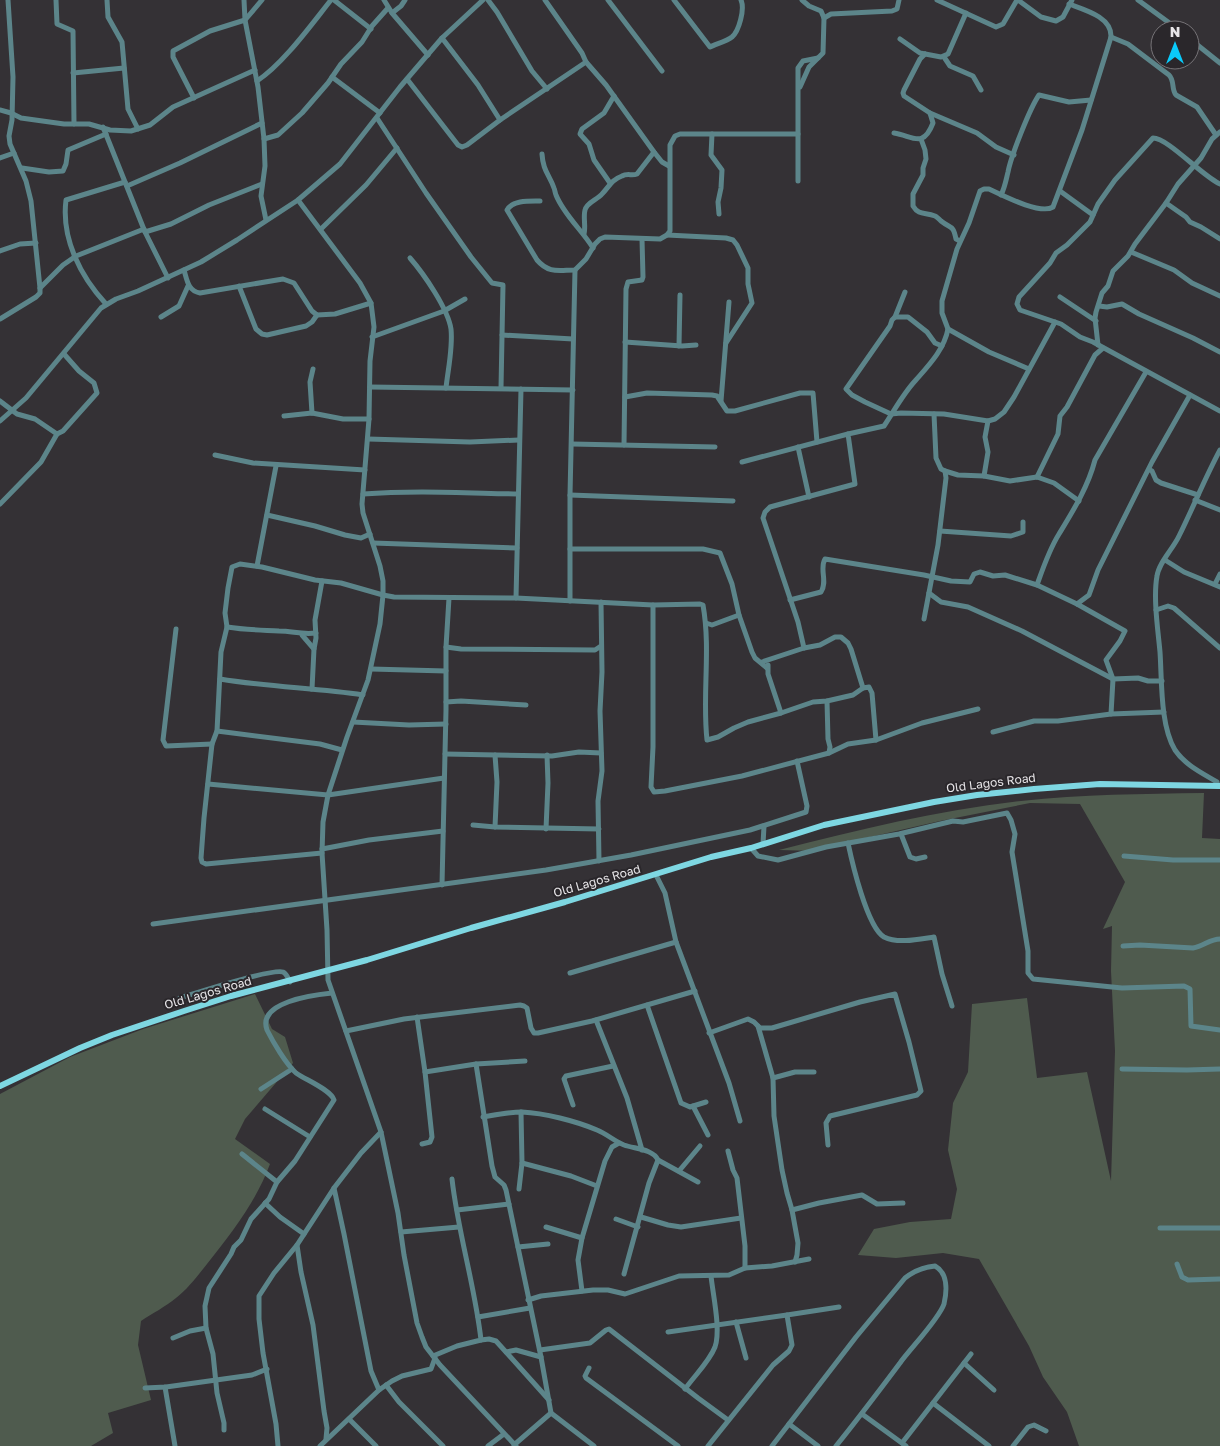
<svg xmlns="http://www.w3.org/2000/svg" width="1220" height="1446" viewBox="0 0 1220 1446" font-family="'Golos Text',sans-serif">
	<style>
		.green { fill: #4f5b4e }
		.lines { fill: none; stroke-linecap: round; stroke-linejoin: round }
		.minor { stroke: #5c858a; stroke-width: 5 }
		.major { stroke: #7ed7e2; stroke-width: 6 }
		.labels { text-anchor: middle; stroke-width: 4; stroke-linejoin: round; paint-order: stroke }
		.street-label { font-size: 12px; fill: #e7e5e8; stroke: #2a272b }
	</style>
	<rect width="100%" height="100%" fill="#343135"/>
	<g class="green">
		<path d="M1204,793l-2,45 18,1v607h-141l-12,-34 -24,-35 -14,-31 -50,-87 -36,-6 -47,5 -38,-3 16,-26 36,-7 41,-3 6,-30 -9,-39 5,-47 15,-31 4,-68 55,-6 10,80 50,-6 24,109 4,-130 -4,-80 1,-45 -9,3 22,-47 -45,-78 -50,-1 -90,18 -92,21 -32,9 -37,-1c80,-20 160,-40 242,-49 61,-7 122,-7 183,-8z"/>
		<path d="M255,994l17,35 13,8 8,26 -48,56 -10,20 35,25c-14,38 -38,68 -63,100 -9,11 -19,25 -31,34 -11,9 -23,15 -35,23l-3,24 13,55 -43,13 5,20 -22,13h-91v-352l70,-37 73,-28z"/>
	</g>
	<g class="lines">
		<g class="minor">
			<path d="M56,0l1,24 16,7 1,93"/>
			<path d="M107,0l1,17 14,25 6,67 10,20"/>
			<path d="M244,0l1,20 13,67 6,52 1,27 -4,30 5,24"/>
			<path d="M334,0l37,29"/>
			<path d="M384,0l8,13 36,42"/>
			<path d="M488,0l9,12 35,59 15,18"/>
			<path d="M545,0l37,53 4,9 20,23 48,67 8,10 7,4"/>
			<path d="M608,0l54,71"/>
			<path d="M674,0l36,47c6,-3 17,-6 22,-10 7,-6 13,-28 9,-37"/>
			<path d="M937,0l59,27 7,-3 14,-24"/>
			<path d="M1018,0l23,17 15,4 7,-4 9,-17"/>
			<path d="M1138,0l41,30"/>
			<path d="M392,13l9,-7 4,-6"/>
			<path d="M824,18l7,-4 61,-3 5,-2 2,-9"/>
			<path d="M1111,37l17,7 41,31c6,6 2,14 7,20l21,12 19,28"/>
			<path d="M442,38l36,47 22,35"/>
			<path d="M900,39l20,14 21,4 7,-3 18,-41"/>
			<path d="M1190,39l30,24"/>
			<path d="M925,54l-5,5 -16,31 -1,3 1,3 26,17 47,20 19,14 18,8"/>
			<path d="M944,57l6,9 23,10 8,14"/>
			<path d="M73,73l51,-5"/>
			<path d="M332,77l48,36"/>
			<path d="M407,79l51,66 4,2 5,-2 33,-25 86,-58"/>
			<path d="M257,81c26,-17 54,-56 74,-81"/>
			<path d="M800,87l9,-20 14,-14 1,-35 -3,-7 -12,-5 -7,-6"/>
			<path d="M194,98l-21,-41v-6l37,-20 35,-11 17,-20"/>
			<path d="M0,110l11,3 10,5 43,6h25l21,6 21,1 19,-6 23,-18 82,-37"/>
			<path d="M377,118l49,75 45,64 21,26 11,2 -2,103"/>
			<path d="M103,127l42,105 23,46"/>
			<path d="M894,133c19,3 29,16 39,-10l-3,-10"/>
			<path d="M712,134l-1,21 11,15 -1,18 -3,14 1,12"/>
			<path d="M264,139l14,-4 24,-22 26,-30 13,-19 21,-22 10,-16 16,-18"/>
			<path d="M921,139l4,11 1,9 -3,9v7l-10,19v12c6,10 12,6 22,10 2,1 4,3 6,5 10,8 12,3 15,18l4,2"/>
			<path d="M542,154c1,17 7,20 12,34 1,2 1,5 2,7 8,20 26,35 37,53"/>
			<path d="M0,158l14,-5"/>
			<path d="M22,168l27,4 14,-1 3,-7 2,-14 38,-16"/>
			<path d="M798,181v-113l5,-7 15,-3"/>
			<path d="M610,183l-16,-23 -5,-16 -9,-10 2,-5 22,-16 10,-17"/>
			<path d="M1220,184c-18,-8 -52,-46 -67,-46l-38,42 -17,24 -8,18 -23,23 -11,8 -6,10 -31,34 -2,7 3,6 41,14 19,13 13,5 127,69"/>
			<path d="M127,186l53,-23 82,-40"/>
			<path d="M1060,191l33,24"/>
			<path d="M1001,195c4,-8 5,-15 7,-23 3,-16 22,-64 31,-77l30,7 22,-2"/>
			<path d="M298,200l62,83 11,20 3,24 -4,34 -1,58 -7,85 1,9 17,53 3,15v14l-3,29 -12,56 -21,57 -19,58 -5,27 -1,31 5,77 1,50 53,152 17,81 6,42 13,68 5,14 4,10 14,18 76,81"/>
			<path d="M540,201c-11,0 -27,-1 -33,9l30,50c12,14 22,10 38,10l11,-11 9,-15 5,-5 5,-2 55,2 7,-4 3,-4v-86l5,-9 5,-2h118"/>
			<path d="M1166,203l20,14 4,5 11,5 19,12"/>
			<path d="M321,229l45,-44 31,-37"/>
			<path d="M145,232l26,-8 38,-19 53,-21"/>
			<path d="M584,234c2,-8 -1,-16 1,-24 2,-8 12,-10 17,-16 7,-7 9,-14 20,-18 5,-3 10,0 15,-2l17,-22"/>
			<path d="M667,235l59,3 7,2 4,5 11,23v16l4,19 -26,40"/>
			<path d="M0,251l20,-7 16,-1"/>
			<path d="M1131,252l43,18 18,13 28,13"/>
			<path d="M410,258c14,16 38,51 41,71 2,19 -3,40 -5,59"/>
			<path d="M184,270c3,10 4,21 16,23l83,-14 11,4 18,28 5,4 18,-1 36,-11"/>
			<path d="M239,286l17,43 6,5 5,1 39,-9 6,-4 5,-7"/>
			<path d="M40,288l23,-23 13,-9 68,-27"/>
			<path d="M905,292l-10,25 -3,3 -2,6 -44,63 6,6 13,7 26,12 10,-1 43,1 44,7 7,-2 9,-7 10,-15 41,-75"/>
			<path d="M1060,297l36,24"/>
			<path d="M106,304c-25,-27 -45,-65 -40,-104l59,-18"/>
			<path d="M1099,306l8,1 15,-3 17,10 54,24 27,14"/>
			<path d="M161,317l18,-11 9,-20"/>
			<path d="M895,317h13l19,15 8,11 7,3"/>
			<path d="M0,319l36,-22 4,-4v-5l-9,-87 -5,-20 -16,-37 -1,-8 3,-16 1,-43 -5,-77"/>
			<path d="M948,329l41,23 40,17"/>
			<path d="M502,335l71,4"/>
			<path d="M372,337l72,-26 21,-12"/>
			<path d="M625,342l57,4 14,-1"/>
			<path d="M1098,345l-3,-27 1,-6 6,-19 6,-7 5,-15 15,-15 7,-12 31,-41 12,-19 23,-26 11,-19 8,-7"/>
			<path d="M679,346l1,-51"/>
			<path d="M370,387l203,3"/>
			<path d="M625,397l22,-4 65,2 5,1 10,15h8l65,-18h13l4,49"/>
			<path d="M0,401l17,13 18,5 22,15"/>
			<path d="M721,401l8,-99"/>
			<path d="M312,413l-2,-31 3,-13"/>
			<path d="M284,416l28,-3 31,6h26"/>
			<path d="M0,421l26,-23 75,-90 15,-9 22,-8 63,-29 36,-22 61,-40 42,-36 60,-77 42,-49 41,-38"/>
			<path d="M988,421l-3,16 3,15 -4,24 26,5 27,-4 17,6 25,18"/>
			<path d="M368,439l102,3 49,-2"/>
			<path d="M572,444l143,3"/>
			<path d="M624,445l2,-156 2,-7 14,-2 1,-3 -1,-38"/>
			<path d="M798,447l11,50"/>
			<path d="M215,455l38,8 112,7"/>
			<path d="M742,462l106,-28"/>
			<path d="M1150,470l2,1 4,9 5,3 37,12"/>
			<path d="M945,471l13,4 26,1"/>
			<path d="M1037,477l21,-43 2,-18 7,-9 28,-52 8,-7"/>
			<path d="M363,494c52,-4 103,-1 155,0"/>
			<path d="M570,495l163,6"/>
			<path d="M1195,500l25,10"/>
			<path d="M0,504l41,-42 16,-28 6,-3 34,-38 -3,-10 -15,-12 -15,-17"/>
			<path d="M267,515l48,11 30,9 16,3 9,-4"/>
			<path d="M940,531l71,5 12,-4v-10"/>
			<path d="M373,543l144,5"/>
			<path d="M570,549h133l17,4 12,31 7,31 13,37 3,6 12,10"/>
			<path d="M1165,560l19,12 36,15"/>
			<path d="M257,566l19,-100"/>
			<path d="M1215,584l5,-10"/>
			<path d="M1037,585c6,-17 12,-35 22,-51 14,-23 29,-47 36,-74l51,-88"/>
			<path d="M929,593l12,9 27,5 54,24 91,48 25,-1 10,3h14"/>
			<path d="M516,598l5,-209"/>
			<path d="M790,600l31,-8c7,-11 -2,-23 4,-33l99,16 27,6 19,1 4,-8 6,-2 13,4 12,-1 32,10 40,19 48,27 -5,10 -14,19 7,19 -2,35"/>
			<path d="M570,601v-106l5,-225"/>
			<path d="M1077,604l12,-9 9,-25 54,-108 38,-67"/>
			<path d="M653,605v142l-2,40 3,5 11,-1 77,-15 87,-23 19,-9 28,-4 46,-17 56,-14"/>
			<path d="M1156,610l12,-4 6,2 46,40"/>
			<path d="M924,619l14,-74 8,-67 -1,-7 -4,-2 -5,-11 -2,-44"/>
			<path d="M706,623l6,2 27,-10"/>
			<path d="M227,627c19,3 33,3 52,4 14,0 22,4 37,2"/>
			<path d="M176,629l-13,111 3,6 46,-2"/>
			<path d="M302,635l12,14"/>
			<path d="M446,647l15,2 134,1 6,-4"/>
			<path d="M804,648l-6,-26 -35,-104 2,-6 5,-5 85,-23 -7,-50 36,-8c10,-15 19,-32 31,-45 13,-15 29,-31 33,-52l-6,-16v-12l15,-52 12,-26 11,-32 4,-2h5c13,6 51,26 64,18l29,-77 29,-93c1,-20 -26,-27 -42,-33"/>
			<path d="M762,662l42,-14 16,-3 15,-8h6l7,6 3,6 12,39"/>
			<path d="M768,665v9l13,39"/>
			<path d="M371,669l75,2"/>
			<path d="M220,679c47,8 96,9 143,16"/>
			<path d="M312,689l2,-40 2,-11 -1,-18 7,-39"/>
			<path d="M827,701l1,38 2,8 -1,6"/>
			<path d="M446,702l15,-1 65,4"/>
			<path d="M353,722l56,3 37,-1"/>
			<path d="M217,731l103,13 22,6"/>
			<path d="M993,732l41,-11h24l53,-7 53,-2"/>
			<path d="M445,754l107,2 27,-4 22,1"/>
			<path d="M208,784l120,11 116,-17"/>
			<path d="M1218,786l-1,-4c-15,-9 -32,-17 -42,-32 -15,-25 -13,-69 -15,-98 -2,-22 -7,-54 -3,-76 2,-14 16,-27 22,-40 14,-28 26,-58 41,-86"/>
			<path d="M473,825l22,2 104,2"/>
			<path d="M495,827l2,-45 -2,-27"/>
			<path d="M546,829l2,-46 -1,-28"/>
			<path d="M901,834l9,23 6,2 9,-2"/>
			<path d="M848,843c4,19 19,84 36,94 14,7 36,2 50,0l8,37 10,32"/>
			<path d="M763,844l1,-18"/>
			<path d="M751,848l7,8 20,4 48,-13 73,-13 54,-13 10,1 44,-9 4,7 4,14 -3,18 16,99v22l5,6 89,9 62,-2 6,3 1,37 29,4"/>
			<path d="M322,849l47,-9 74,-9"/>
			<path d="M322,853l-116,11 -4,-2 -1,-4 3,-40 8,-74 5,-13 4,-79 6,-25 -2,-14 3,-25 4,-21 8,-3 22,3 53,13 26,3 42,12 11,2 122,1 137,7 47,-1 3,1c8,45 -1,90 4,135l11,-3 16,-9 14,-6 33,-9 32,-11 14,-1 26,-6 10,-7 6,-1 3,6 4,47"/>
			<path d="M1124,856l49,4h47"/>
			<path d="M599,861l-1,-60 4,-30 -2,-60 2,-39 -1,-70"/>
			<path d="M656,875l9,18 11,49 53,141 11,38"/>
			<path d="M442,885l4,-175v-63l3,-49"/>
			<path d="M153,924l393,-54 85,-15 119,-25 56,-18 1,-6 -10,-45"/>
			<path d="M1123,946l17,-1 53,3c11,-2 17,-9 27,-9"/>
			<path d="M570,973l106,-31"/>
			<path d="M180,998c16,-5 92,-30 103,-26 4,2 5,6 7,10"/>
			<path d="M647,1005l34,98 9,4 16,-5"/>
			<path d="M417,1017l8,55 7,65 -2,5 -8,2"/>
			<path d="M596,1020l31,78 15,52"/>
			<path d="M758,1026l15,52 1,38 8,54 5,23 5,17 6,33 -1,12 -2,7"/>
			<path d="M346,1031l58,-12 116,-14 4,1 3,2 4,20 3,5h4l54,-12 103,-30"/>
			<path d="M709,1033l39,-14 6,3 6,6h12l88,-26 35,-8 14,48 12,49 -4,4 -87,21 -4,7 2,22"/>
			<path d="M476,1064l16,102 3,11 9,8 2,5 35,167 10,56 43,33"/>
			<path d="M1122,1069l65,1 33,-1"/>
			<path d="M425,1072l51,-8 49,-3"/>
			<path d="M773,1078l22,-6h19"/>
			<path d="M261,1089l31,-20"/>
			<path d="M573,1105l-9,-26 2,-3 47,-10"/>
			<path d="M693,1106l15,29"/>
			<path d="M265,1109l45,28"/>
			<path d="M483,1117c12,-2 26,-5 39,-5 22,1 54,9 75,18 10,4 17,11 27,15 11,4 29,4 34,15l-9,23 -25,91"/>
			<path d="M728,1151l5,19 4,8 8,68v22"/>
			<path d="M242,1154l35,28"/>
			<path d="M658,1160l40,22"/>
			<path d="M522,1163l49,13 26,10"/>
			<path d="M679,1171l21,-25"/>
			<path d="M334,1188l10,46 27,137 8,19"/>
			<path d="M519,1189l3,-26 -1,-51"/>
			<path d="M265,1203l15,14 24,17"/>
			<path d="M457,1210l52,-6"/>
			<path d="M792,1210l27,-7 43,-8 15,9 26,-1"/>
			<path d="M641,1217l27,8 13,2 60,-9"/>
			<path d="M616,1219l22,8"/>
			<path d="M546,1227l36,11"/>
			<path d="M1160,1228h60"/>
			<path d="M401,1232l58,-5"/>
			<path d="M297,1245l4,27 12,53 11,86 3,17 -1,11"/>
			<path d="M518,1247l30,-3"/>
			<path d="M1177,1264l5,13 6,3 32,-1"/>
			<path d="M582,1291l-4,-31 4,-22 23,-77 7,-14 7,-4"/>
			<path d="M528,1300l13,-4 52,-6h15l17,4 54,-18 50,-1 16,-7 27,-2 37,-7"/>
			<path d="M478,1317l52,-9"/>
			<path d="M736,1322l10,36"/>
			<path d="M668,1332l119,-17"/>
			<path d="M173,1338l17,-7 16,-3"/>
			<path d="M481,1340l8,-1 7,2 53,59"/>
			<path d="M540,1350l50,-7 16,-13 3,-1 89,69 30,22"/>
			<path d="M506,1352l10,-2 25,7"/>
			<path d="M433,1356l24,-10 24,-6c-6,-54 -23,-107 -29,-161"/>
			<path d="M964,1363l30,27"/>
			<path d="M589,1368l-4,8 1,2 92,68"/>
			<path d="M386,1385l13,17 44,44"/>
			<path d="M165,1387l10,59"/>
			<path d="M145,1388l21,-1 86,-12 15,-6"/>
			<path d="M685,1389c10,-14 24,-27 30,-42 6,-17 -2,-52 -4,-71"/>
			<path d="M933,1403l56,43"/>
			<path d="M862,1414l44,32"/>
			<path d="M349,1419l27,27"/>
			<path d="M789,1424l29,22"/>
			<path d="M224,1430v-7l-7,-30 -4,-39 -7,-26 -1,-22 4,-18 22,-34 3,-7 7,-7 10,-21 18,-20 8,-17 18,-21 39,-61c-3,-10 -28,-20 -38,-27 -10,-9 -23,-31 -29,-43 -10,-28 46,-35 65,-37"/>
			<path d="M902,1443l69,-89"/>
			<path d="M514,1445l37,-32"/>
			<path d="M278,1446l-2,-22 -13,-71 -4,-34v-23l15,-23 23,-28 37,-57 27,-35 20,-21"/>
			<path d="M320,1446l59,-56 13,-9 10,-5 29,-7 4,-11"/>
			<path d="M488,1446l16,-12"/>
			<path d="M708,1446l65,-81 16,-14 3,-6 -5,-30 52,-8"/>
			<path d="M772,1446l84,-109 49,-59c9,-7 18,-11 30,-12 13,7 12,25 9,38 -5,15 -34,45 -44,59 -21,28 -42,56 -64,83"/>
			<path d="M1013,1446l15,-19 6,-2 12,6"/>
		</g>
		<path class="major" d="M0,1086l80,-38 32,-13 72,-24 47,-15 136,-36 104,-32 94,-26 146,-45 40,-9 73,-23 110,-23 43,-7 57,-6 66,-5 120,2"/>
	</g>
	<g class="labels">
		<g class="street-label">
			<text transform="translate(991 783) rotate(-7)" y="4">Old Lagos Road</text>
			<text transform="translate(597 881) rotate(-16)" y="4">Old Lagos Road</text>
			<text transform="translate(208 993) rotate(-16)" y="4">Old Lagos Road</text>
		</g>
	</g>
	<g transform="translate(1175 45)"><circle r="24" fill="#2a272b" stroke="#767377"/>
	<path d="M0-4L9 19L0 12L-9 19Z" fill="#0acafa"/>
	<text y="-8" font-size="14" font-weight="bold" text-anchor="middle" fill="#e7e5e8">N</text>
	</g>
</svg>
